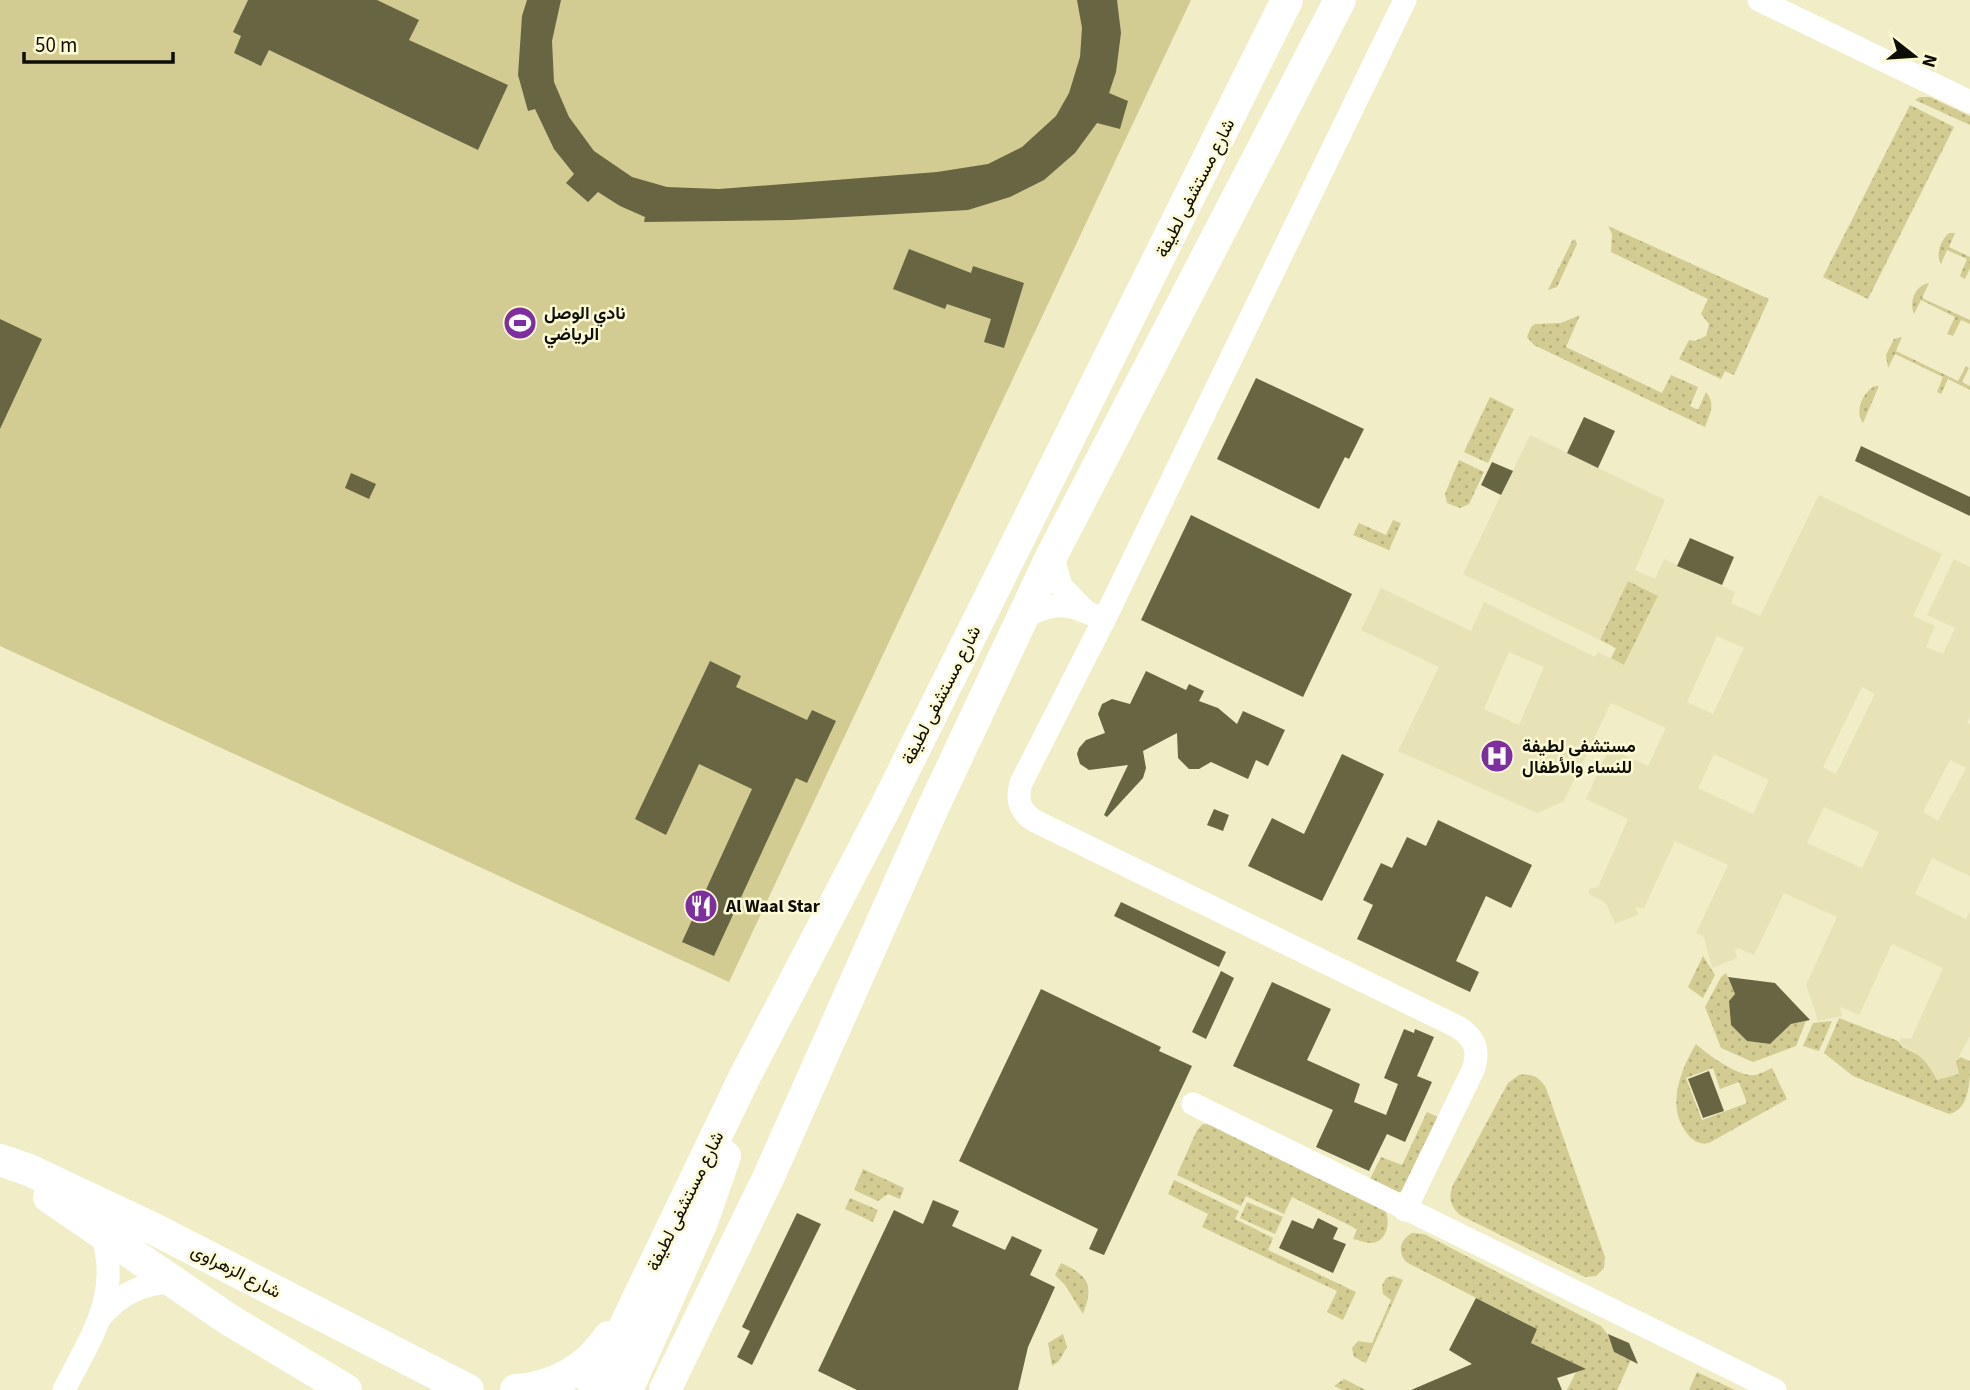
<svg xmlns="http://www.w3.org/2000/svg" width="1970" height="1390" viewBox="0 0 1970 1390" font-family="'Source Sans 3',Vazirmatn,sans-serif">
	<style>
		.built { fill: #e7e3b6; fill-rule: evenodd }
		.grass { fill: url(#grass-dots); fill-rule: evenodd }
		.garden { fill: #d2cc92 }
		.building { fill: #686543 }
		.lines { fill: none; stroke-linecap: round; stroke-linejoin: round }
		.minor { stroke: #fff; stroke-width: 23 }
		.secondary { stroke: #fff; stroke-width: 32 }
		.labels { text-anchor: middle; stroke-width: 5; stroke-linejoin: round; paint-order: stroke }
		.street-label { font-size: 18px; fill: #0e0d02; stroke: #fefbd4 }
		.poi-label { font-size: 18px; font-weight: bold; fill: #0e0d02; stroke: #fefbd4; text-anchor: start }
	</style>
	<defs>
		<pattern id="grass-dots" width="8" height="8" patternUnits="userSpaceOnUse" patternTransform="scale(1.75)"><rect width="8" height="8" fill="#d2cc92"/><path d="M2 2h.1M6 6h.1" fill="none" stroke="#b3ae7c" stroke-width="1.8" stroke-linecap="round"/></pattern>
	</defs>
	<rect width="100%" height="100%" fill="#f1edc7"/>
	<path class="built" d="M1530,435l135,65 -30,70 20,9 9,-20 71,33 -4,11 29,13 59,-121 123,59 -29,62 22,10 -9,21 17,7 12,-26 -28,-13 27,-56 16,8v150l-3,6 3,1v152l-38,-18 -17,36 51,25 4,-7v124l-14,26 3,12 -22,6 -23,-29 -15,-6 2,-7 10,1 32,-71 -51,-24 -33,71 -19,-8 2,9 -24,5 -12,-36 31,-68 -53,-24 -30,62 -16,-7 -3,2 2,8 -25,10 -8,-31 -8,-4 32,-68 -53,-24 -31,67 -9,-1 4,7 -24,10 -9,-21 -17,-9v-5l9,-2 30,-68 -42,-20 23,-51 39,18 18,-38 -55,-25 -47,98 -27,12 -139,-62 41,-84 -78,-37 20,-42 90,43 13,-29 111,55 3,-5 26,13 34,-68 -30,-16 -28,59 -137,-66zM1717,636l27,12 -31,66 -26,-12zM1509,652l35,15 -25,58 -35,-16zM1862,687l13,7 -39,80 -13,-7zM1714,754l55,26 -16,34 -55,-26zM1950,760l16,8 -28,53 -15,-9zM1824,807l55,25 -17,36 -55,-25z"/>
	<g class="grass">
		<path d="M1920,97h10l40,19v9l-55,-25z"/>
		<path d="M1910,105l44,22 -86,172 -45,-22z"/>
		<path d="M1608,226l161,73 -35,76 -9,-4 -4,8 -42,-20 10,-19 6,1 11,-5 3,-12 -8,-10 7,-15 -97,-47 1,-18z"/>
		<path d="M1949,233h6l-6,14 21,10v11l-5,11 -5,-3 7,-17 -20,-9 -6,14c-6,-10 0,-24 8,-31z"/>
		<path d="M1575,239l2,5 -20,43 -9,3 24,-49z"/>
		<path d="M1929,283l-7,15 48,22v4l-9,-4 -8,16 -6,-2 8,-17 -34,-17 -7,14c-5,-12 1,-29 15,-31z"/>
		<path d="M1580,315l-14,32 96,46 9,-18 27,12 -8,19 8,4 8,-18c10,12 4,22 -1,35l-171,-82 -7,-8 4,-10 4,-3 26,-1z"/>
		<path d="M1902,337l-6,14 62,30 8,-15 3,2 -7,14 8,4v4l-22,-11 -7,15 -4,-2 6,-15 -48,-23 -7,14 -2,-13 8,-16z"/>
		<path d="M1875,386h4l-16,37c-9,-12 0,-31 12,-37z"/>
		<path d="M1490,397l24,12 -26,54 -24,-11z"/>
		<path d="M1459,460l25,12 -15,32 -9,4 -13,-5 -2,-9z"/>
		<path d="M1393,520l8,3 -12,27 -36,-15 6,-12 27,12z"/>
		<path d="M1628,581l30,15 -34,69 -13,-7 5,-10 -16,-8z"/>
		<path d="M1703,956l12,19 -12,23 -15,-11z"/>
		<path d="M1726,973l9,21 -6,7 2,24 16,16 23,3 21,-20 15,-3 -10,25 -43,16 -32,-14 -16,-41 16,-30z"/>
		<path d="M1839,1018l59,23 4,6c19,7 26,16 35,33l22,-6 -3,-12 4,-5 10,4c0,19 0,49 -21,53l-96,-38 -29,-23z"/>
		<path d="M1832,1021l-13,30 -16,-5 10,-23z"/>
		<path d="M1696,1044c11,10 39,30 54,31 8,1 15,-4 22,-7l15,31 -78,44c-12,2 -17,-3 -23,-11 -20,-26 -5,-63 10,-88zM1713,1068l7,21 19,-7 8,21 -45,17 -16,-42z"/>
		<path d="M1519,1075c12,-2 21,2 27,13l59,169 -1,11 -8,8 -11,1 -125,-62c-10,-9 -12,-18 -7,-30l55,-102z"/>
		<path d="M1427,1112l11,5 -36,74 -5,2 -29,-10 13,-26 21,8z"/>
		<path d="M1203,1124l8,1 174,85c6,11 2,33 -14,33 -6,0 -12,-3 -18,-4l4,-10 -65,-32 -8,17 -38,-18 -5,10 -64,-31 20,-45z"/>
		<path d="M863,1169l41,19 -4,11 -12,-5 -10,7 -24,-11z"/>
		<path d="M1174,1180l65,31 -4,8 38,19 -5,12 88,42 -13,28 -16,-8 10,-21 -135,-64 6,-13 -40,-20z"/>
		<path d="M850,1198l28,12 -5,12 -28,-13z"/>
		<path d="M1247,1202l36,15 -8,17 -35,-16z"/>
		<path d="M1412,1233l12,1 177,92 8,10 5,16 11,6 9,-5 -17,37h-50l12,-24 -48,-23 6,-14 -131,-67c-9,-11 -6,-22 6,-29z"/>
		<path d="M1061,1263c28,13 33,22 22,51l-18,-29 -10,-10z"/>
		<path d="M1393,1276l10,4 -37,83 -12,-6 -2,-9 6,-7 14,2 19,-43 -8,-6 -1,-8 4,-8z"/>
		<path d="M1063,1334l4,13 -8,14 -7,5 -4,-23z"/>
		<path d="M1697,1372l38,18h-46z"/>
		<path d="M1344,1379l22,11h-23l-9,-4z"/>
	</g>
	<path class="garden" d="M0,0h1191l-462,982 -729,-336z"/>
	<g class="building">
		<path d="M248,0h129l42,20 -10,20 99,45 -30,65 -209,-100 -8,16 -27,-13 7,-17 -8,-4z"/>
		<path d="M527,0h34l-9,41 2,41 15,35 25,34 38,26 35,10 52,2 218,-17 51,-8 34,-17 34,-31 13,-23 11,-36 2,-29 -5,-28h40l4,33 -5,39 -7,21 19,8 -8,28 -23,-6 -22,30 -31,27 -34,17 -42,13 -176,10 -148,2 1,-5 -25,-11 -22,-14 -10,10 -22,-19 8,-9 -20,-25 -19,-40 -7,2 -10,-36 4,-59z"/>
		<path d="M909,249l62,24 2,-7 51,17 -20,65 -20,-6 7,-23 -44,-15 -2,5 -52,-20z"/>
		<path d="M0,319l42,20 -42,90z"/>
		<path d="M1256,378l108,51 -15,30 -4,-2 -26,52 -102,-50z"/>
		<path d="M1584,417l31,14 -17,37 -31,-15z"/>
		<path d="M1861,446l109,51v19l-115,-55z"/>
		<path d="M1492,462l21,9 -12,24 -20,-10z"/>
		<path d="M351,473l25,11 -7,15 -24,-11z"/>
		<path d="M1191,515l161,79 -49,103 -162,-77z"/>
		<path d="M1690,538l44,19 -12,28 -45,-19z"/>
		<path d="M710,661l31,15 -5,11 71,33 5,-10 24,11 -29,62 -11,-5 -82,178 -32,-14 70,-153 -53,-25 -33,71 -31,-16z"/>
		<path d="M1146,671l40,19 3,-6 15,7 -5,10 19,7 19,16 6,-13 42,19 -17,36 -12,-6 -8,19 -37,-17 -12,7h-10l-11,-11 -1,-25 -34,18 3,17 -3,10 -36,39 -3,-2 24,-50 -39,5 -9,-6 -3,-10 2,-6 7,-8 19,-7 -7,-19 4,-10 10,-5 18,5z"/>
		<path d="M1342,754l42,20 -62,127 -74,-35 24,-48 32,16z"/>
		<path d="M1214,809l15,6 -6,16 -16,-6z"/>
		<path d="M1438,820l94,45 -21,43 -25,-12 -30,65 23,11 -9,20 -113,-53 16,-34 -10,-5 18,-37 11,5 15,-31 19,9z"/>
		<path d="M1121,902l105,50 -7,15 -105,-51z"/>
		<path d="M1221,971l13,7 -28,61 -14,-7z"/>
		<path d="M1728,977l47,6 35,37 -19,4 -21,20 -23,-3 -16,-16 -2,-24 6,-7z"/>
		<path d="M1272,982l59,27 -24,51 53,24 -6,18 32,13 12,-31 -14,-6 20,-49 10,4 1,-4 19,8 -17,39 15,6 -27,60 -18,-8 -18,37 -53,-24 17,-37 -100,-44z"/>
		<path d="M1041,989l120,58 -2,4 33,15 -88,189 -15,-6 9,-20 -139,-68z"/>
		<path d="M1709,1071l15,40 -21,7 -15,-39z"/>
		<path d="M933,1200l26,11 -7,15 53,24 7,-14 30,14 -12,25 25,12 -27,60 -10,43h-161l-39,-19 76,-161 29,14z"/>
		<path d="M797,1213l24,11 -69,141 -15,-8 13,-26 -8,-4z"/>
		<path d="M1318,1218l20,10 -5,11 13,5 -13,29 -54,-25 13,-28 21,9z"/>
		<path d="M1476,1298l61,31 -6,14 55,26 -29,9 5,12h-151l61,-26 -23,-14z"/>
		<path d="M1608,1334l21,9 9,21 -24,-12z"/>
	</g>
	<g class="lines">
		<g class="minor">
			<path d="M1405,0l-301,620 -83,163c-5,17 -1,29 14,38l423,206c17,11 22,24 15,43l-68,140"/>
			<path d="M1759,0l211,102"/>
			<path d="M1052,555l9,31 24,25"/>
			<path d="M1023,618c33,-19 48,-14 81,2"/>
			<path d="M1193,1104l582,286"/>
			<path d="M101,1316c20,-22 40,-32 69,-34"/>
			<path d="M64,1390c27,-54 59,-96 37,-159"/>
		</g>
		<g class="secondary">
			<path d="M0,1160l29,10 125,59 314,161"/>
			<path d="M49,1197l179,122 118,71"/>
			<path d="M516,1390c39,-3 71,-21 93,-53"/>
			<path d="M594,1390l151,-314 139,-266 403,-810"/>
			<path d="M627,1390l75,-168 23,-66"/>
			<path d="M665,1390l104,-214 162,-364 121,-257 288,-555"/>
		</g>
	</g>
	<defs>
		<symbol id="stadium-disc" viewBox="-11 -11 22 22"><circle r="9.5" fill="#7d2fa0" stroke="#fefbd4"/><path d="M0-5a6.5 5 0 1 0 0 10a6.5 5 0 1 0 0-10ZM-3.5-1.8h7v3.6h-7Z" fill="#fff"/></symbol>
		<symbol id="hospital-disc" viewBox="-11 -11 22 22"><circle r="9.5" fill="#7d2fa0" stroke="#fefbd4"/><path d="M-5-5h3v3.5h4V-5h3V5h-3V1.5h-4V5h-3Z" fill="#fff"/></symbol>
		<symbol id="restaurant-disc" viewBox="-11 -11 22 22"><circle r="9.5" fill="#7d2fa0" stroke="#fefbd4"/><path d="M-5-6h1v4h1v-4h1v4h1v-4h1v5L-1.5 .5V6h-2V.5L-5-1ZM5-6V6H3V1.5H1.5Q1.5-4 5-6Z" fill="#fff"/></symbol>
	</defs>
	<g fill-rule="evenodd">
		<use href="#stadium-disc" x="501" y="304" width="38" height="38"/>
		<use href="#hospital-disc" x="1478" y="737" width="38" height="38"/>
		<use href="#restaurant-disc" x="682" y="887" width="38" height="38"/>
	</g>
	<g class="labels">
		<g class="street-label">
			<text transform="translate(1195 188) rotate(-63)" y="6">شارع مستشفى لطيفة</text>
			<text transform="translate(941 695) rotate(-63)" y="6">شارع مستشفى لطيفة</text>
			<text transform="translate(685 1201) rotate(-64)" y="6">شارع مستشفى لطيفة</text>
			<text transform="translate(236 1271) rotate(27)" y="6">شارع الزهراوى</text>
		</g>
		<g class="poi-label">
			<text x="544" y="319">نادي الوصل<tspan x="544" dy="21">الرياضي</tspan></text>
			<text x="1522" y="752">مستشفى لطيفة<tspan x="1522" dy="21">للنساء والأطفال</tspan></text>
			<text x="726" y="912">Al Waal Star</text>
		</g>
	</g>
	<g transform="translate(1914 56) rotate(107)" stroke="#fefbd4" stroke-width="5" paint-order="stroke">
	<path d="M0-5L12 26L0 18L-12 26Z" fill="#0e0d02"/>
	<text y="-10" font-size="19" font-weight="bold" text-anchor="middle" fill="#0e0d02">N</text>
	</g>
	<path d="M24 52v10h149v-10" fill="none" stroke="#0e0d02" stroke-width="3.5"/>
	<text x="35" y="52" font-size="21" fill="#0e0d02" stroke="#fefbd4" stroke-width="5" paint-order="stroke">50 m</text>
</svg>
